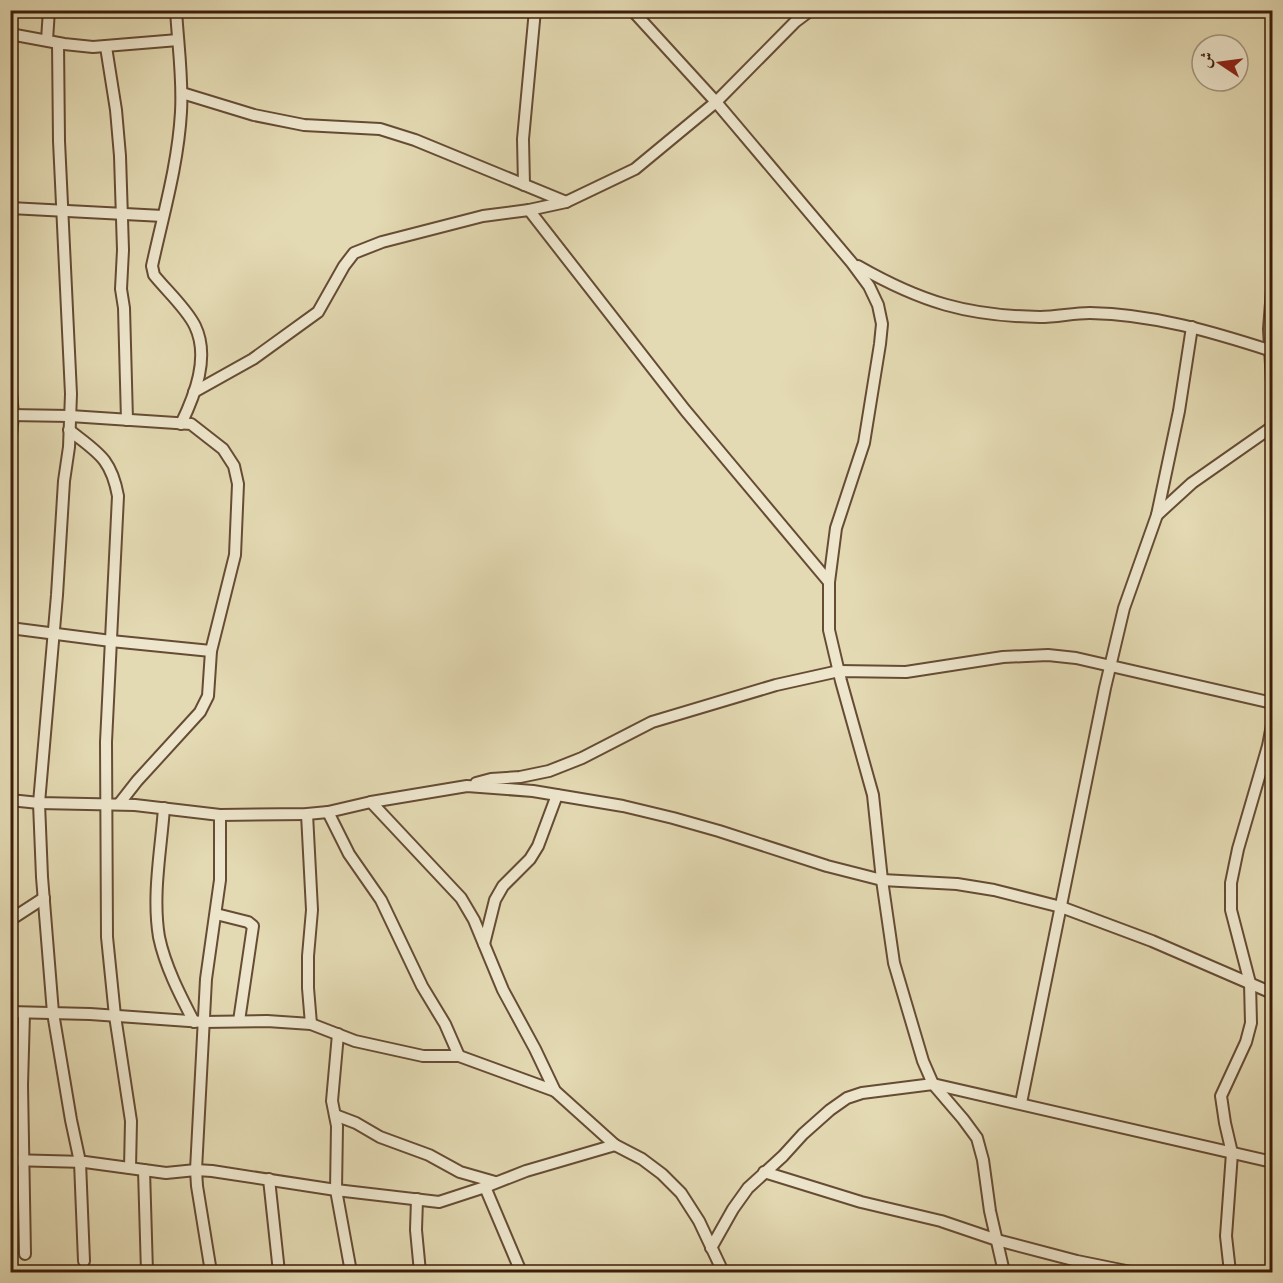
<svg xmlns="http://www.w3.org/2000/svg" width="1283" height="1283" viewBox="0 0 1283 1283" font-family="'Sorts Mill Goudy',Amiri,serif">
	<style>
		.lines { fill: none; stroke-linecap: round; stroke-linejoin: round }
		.minor-casing { stroke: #664c34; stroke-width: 14 }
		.minor { stroke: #ede6cd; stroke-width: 10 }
	</style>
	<rect width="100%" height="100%" fill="#e3d9b2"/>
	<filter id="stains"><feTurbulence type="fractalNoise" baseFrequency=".00333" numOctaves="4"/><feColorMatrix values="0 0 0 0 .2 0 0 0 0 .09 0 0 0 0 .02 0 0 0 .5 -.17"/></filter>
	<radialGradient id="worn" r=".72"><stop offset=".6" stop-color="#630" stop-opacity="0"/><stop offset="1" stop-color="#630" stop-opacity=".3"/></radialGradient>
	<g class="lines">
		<defs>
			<g id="minor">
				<path d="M176,10c2,35 7,68 5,102 -3,53 -18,103 -29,154l2,9c12,15 33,34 41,51 15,31 0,69 -14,98"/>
				<path d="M632,10l84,92 136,161 17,23 9,19 4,19 -2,20 -16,99 -28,85 -7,54v48l12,51 32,114 9,85 12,83 29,98 10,23 30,35 14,19 6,22 7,51 14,61"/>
				<path d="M10,34l54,10 29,3 85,-7"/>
				<path d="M47,40l2,-30"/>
				<path d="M58,43l1,98 12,253 -2,53 -5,34 -7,114 -18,208 3,74 11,136 18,107 9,42 4,99"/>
				<path d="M106,47l10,63 4,46 3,94 -2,39 3,19 3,112"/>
				<path d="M182,93l72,22 50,10 76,4 35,11 151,62"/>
				<path d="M524,185l-1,-46 12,-129"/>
				<path d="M10,208l153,8"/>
				<path d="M529,210l156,200 144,172"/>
				<path d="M858,266c63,36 109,50 182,51 17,0 33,-4 50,-4 63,1 123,19 182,38"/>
				<path d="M1272,290l-3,39 3,53"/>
				<path d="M10,380l3,35 -3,30"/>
				<path d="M194,392l59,-33 65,-47 26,-46 10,-13 28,-11 101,-26 46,-6 37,-8 69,-33 81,-67 79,-80 16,-12"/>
				<path d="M10,415l60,1 121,8 32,25 11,17 4,18 -3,71 -24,96 -3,45 -8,16 -63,69 -18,23"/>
				<path d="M69,430c29,23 42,28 49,66l-12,246 1,195 8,79 16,105 -1,47"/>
				<path d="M1157,515l35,-32 80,-56"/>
				<path d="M10,628l101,13 100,10"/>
				<path d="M476,783l15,-4 29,-2 29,-6 33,-13 70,-36 124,-37 63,-14 67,1 97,-15 45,-2 28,3 196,45"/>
				<path d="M10,800l29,3 96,2 85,10 87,-1 21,-2 43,-10 96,-16 66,5 90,15 50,12 46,13 108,35 55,14 75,4 37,6 67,17 91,34 120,52"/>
				<path d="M371,802l90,96 13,22 29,70 32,59 20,42 60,54 27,14 20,15 19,19 18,28 24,51"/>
				<path d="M164,808c-3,42 -12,87 -5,129 6,29 21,58 35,85"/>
				<path d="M328,812l21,42 32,46 41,86 23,38 14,32"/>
				<path d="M307,814l5,96 -4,46v32l3,36"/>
				<path d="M216,914l32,8 5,4 -14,95"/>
				<path d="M10,920l34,-22"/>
				<path d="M484,944l11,-44 8,-14 27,-27 8,-13 19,-51"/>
				<path d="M10,1012l80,2 113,8 64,-1 44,3 44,17 68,15h36l96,35"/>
				<path d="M24,1013l-2,72 3,169"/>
				<path d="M338,1034l-6,67 5,25 -1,64 15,82"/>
				<path d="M1021,1103l84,-415 19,-80 33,-93 22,-104 13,-84"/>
				<path d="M335,1115l21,8 24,14 49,18 31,17 35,10"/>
				<path d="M10,1160l75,2 81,11 30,-3 16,1 124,19 103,12 46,-15 41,-16 89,-26"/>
				<path d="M144,1170l3,102"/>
				<path d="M764,1172l97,30 80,19 56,19 80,21 54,11"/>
				<path d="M269,1179l10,93"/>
				<path d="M485,1187l36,85"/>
				<path d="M417,1199l-1,31 4,42"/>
				<path d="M711,1248l22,-39 15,-21 35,-32 20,-22 27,-24 17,-12 15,-5 71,-9 339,78"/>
				<path d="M211,1272l-14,-86 -1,-16 10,-191 14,-99v-65"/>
				<path d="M1230,1272l-4,-36 6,-83 -7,-30 -4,-27 25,-54 5,-19 -1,-40 -19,-73v-27l7,-34 30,-103 4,-21"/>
			</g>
		</defs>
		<use href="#minor" class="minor-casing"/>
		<use href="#minor" class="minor"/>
	</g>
	<rect width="1283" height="1283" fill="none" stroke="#e3d9b2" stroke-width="36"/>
	<rect x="12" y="12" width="1259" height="1259" fill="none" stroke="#3c1d0a" stroke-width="3"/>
	<rect x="18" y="18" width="1247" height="1247" fill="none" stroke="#3c1d0a" stroke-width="1.5"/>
	<g transform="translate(1220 63) rotate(283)"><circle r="28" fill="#ede6cd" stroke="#a6967f" stroke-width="1.5"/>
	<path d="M0-4.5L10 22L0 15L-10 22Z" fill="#8f2418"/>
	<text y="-9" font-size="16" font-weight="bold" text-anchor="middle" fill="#3c1d0a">ش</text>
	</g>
	<rect width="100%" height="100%" filter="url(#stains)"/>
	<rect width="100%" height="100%" fill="url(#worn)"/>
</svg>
